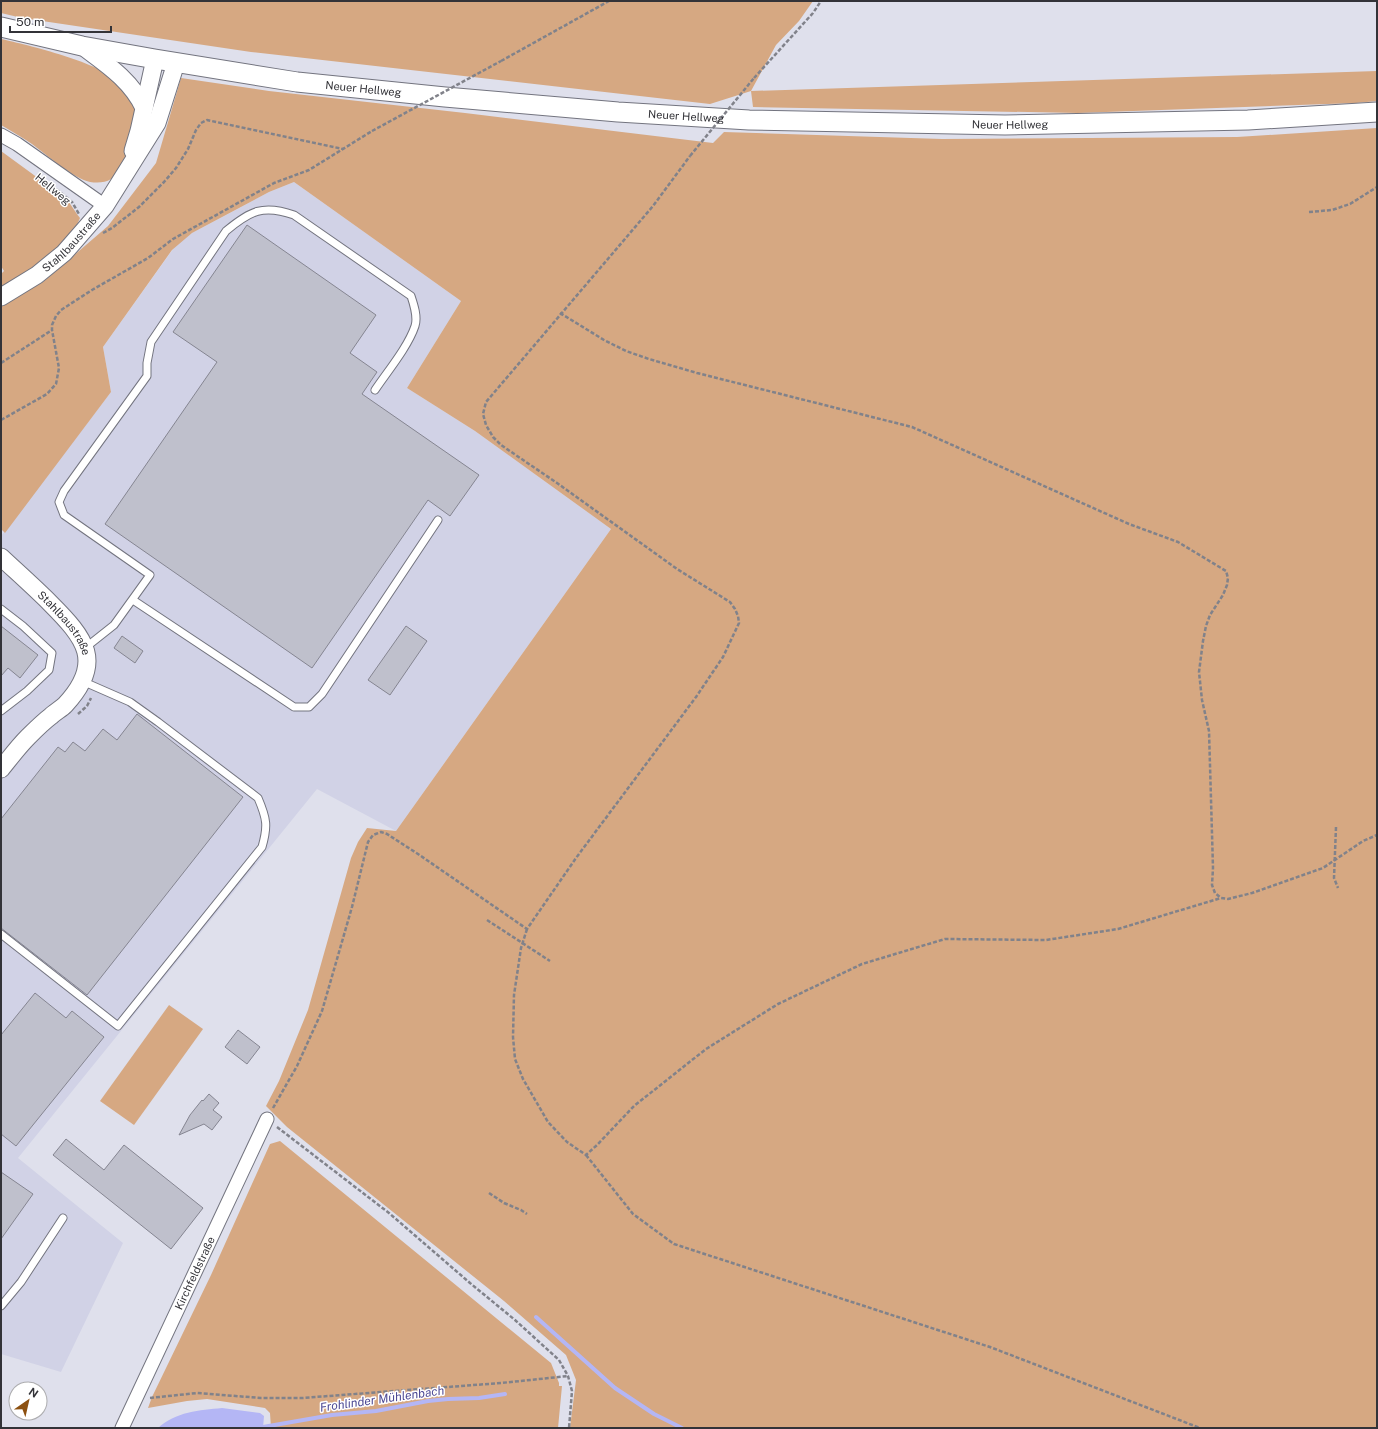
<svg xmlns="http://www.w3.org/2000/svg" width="1378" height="1429" viewBox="0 0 1378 1429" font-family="'Public Sans',sans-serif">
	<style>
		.built { fill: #d1d2e6 }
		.green { fill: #d6a882 }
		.water { fill: #b4b6f5 }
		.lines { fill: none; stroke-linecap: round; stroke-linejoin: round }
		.stream { stroke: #b4b6f5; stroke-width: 4 }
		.building { fill: #bfc0cc; stroke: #858591 }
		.service-casing { stroke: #73747f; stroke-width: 9 }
		.minor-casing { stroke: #73747f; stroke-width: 15 }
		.tertiary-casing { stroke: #73747f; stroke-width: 19 }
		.secondary-casing { stroke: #73747f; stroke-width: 21 }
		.path { stroke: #81828a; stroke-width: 2.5; stroke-dasharray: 4 2; stroke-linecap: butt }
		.service { stroke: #fff; stroke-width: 7 }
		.minor { stroke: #fff; stroke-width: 13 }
		.tertiary { stroke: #fff; stroke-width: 17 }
		.secondary { stroke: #fff; stroke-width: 19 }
		.path-bridge { stroke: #81828a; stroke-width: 2.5; stroke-dasharray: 4 2; stroke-linecap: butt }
		.labels { text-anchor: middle; stroke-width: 3; stroke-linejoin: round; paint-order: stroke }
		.street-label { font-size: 11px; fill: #333338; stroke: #fff }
		.water-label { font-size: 12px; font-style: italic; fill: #4d4994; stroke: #fff }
	</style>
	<rect width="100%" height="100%" fill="#dfe0ec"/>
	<path class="built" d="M294,182l167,119 -54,87 68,43 136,98 -215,302 -79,-42 -299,369 105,85 -62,129 -60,-18v-818l110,-144 -8,-45 73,-102 16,-12 40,-21 37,-20z"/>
	<g class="green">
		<path d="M1,1h812l-14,20 -23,24 -25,46 626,-20v30l-21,2 -278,10 -325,-6 -2,-16 -41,13 -459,-52 -229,-34 -21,-5z"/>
		<path d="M1,39c27,6 101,24 119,44 6,6 15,21 16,29 0,6 0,15 -1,21 -3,12 -14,39 -24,46 -6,4 -14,4 -21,3 -17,-4 -43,-27 -58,-38 -10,-7 -21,-13 -31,-19z"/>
		<path d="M181,78l88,13 196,22 248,30 11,-11 218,7 295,-2 140,-9v1300h-807l6,-48 -10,-25 -62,-54 -217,-174 -21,-21 13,-25 29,-71 43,-152 7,-16 9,-14 29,3 215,-302 -136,-98 -68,-43 54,-87 -167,-119 -25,10 -77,41 -20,17 -69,97 8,45 -106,141 -4,-4v-224l42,-23 65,-56 48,-63z"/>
		<path d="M1,151l63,46c7,6 10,14 16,21 -13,32 -51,53 -79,71v-15l3,-3 -3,-5z"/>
		<path d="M169,1005l34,24 -69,96 -34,-24z"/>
		<path d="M280,1141l271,222 8,20v3h3l-4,42h-287l-1,-15 -5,-5 -58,-9 -20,2 -39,7 4,-11 59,-122 59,-131z"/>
	</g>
	<path class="water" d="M222,1408l38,5 4,3 -1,12h-105c17,-16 42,-18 64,-20z"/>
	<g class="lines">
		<g class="stream">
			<path d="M536,1317l79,71 39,26 28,14"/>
			<path d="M263,1427l69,-12 44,-4 52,-10 20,-2 31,-1 26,-4"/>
		</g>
	</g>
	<g class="building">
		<path d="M247,225l129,90 -26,38 27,19 -15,22 117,81 -29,41 -22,-16 -116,168 -207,-144 112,-162 -44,-30z"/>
		<path d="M1,626l37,29 -18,23 -12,-10 -7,8z"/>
		<path d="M406,626l21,15 -37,54 -22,-15z"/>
		<path d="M122,636l21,15 -8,12 -21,-15z"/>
		<path d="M137,714l106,83 -156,198 -86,-67v-109l57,-72 7,5 8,-10 12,9 18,-22 14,11z"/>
		<path d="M35,993l31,25 6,-7 32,26 -88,109 -15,-12v-99z"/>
		<path d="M238,1030l22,17 -13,17 -22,-17z"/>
		<path d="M209,1094l10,9 -6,7 9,7 -10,13 -8,-6 -25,11 11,-20 12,-15 1,1z"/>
		<path d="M66,1139l38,31 20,-25 79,63 -32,41 -118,-94z"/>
		<path d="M1,1172l32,22 -32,45z"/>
	</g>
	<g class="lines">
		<defs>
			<g id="service">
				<path d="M133,600l161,107h15l13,-13 116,-174"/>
				<path d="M1,609l22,17 29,27 -3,17 -22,21 -26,20"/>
				<path d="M85,648l29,-23 36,-50 -86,-60 -5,-13 5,-11 83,-115v-13l4,-21 75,-111c24,-20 37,-27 68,-16l117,81c3,9 7,21 4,30 -7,21 -28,46 -40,64"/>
				<path d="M1,934l117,92 144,-179c6,-21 5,-28 -4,-49l-100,-76 -28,-20 -48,-21"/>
				<path d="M1,1306l20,-24 42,-64"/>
			</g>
			<g id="minor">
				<path d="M1,135l16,9 88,62"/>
				<path id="s1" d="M122,1428l145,-309"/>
			</g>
			<g id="tertiary">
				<path d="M82,46c24,18 49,34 62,62"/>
				<path d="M133,151l6,-20 16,-72"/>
				<path id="s2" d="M1,297l36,-22 27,-22 41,-47 52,-83 19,-60"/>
				<path id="s3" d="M1,557c16,15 33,30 49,46 35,35 55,59 15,102 -4,4 -10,7 -14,11 -8,6 -16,14 -23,21 -10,10 -18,21 -27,32"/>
			</g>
			<g id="secondary">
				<path id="s4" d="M1,27l81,19 73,13 142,23 148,15 173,15 131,8 256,5 243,-5 129,-8"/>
			</g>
		</defs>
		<use href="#service" class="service-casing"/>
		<use href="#minor" class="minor-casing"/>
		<use href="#tertiary" class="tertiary-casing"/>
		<use href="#secondary" class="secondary-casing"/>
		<g class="path">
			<path d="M501,61l108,-60"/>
			<path d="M754,78l59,-65 8,-12"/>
			<path d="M56,189l16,13 7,12"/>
			<path d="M1309,212l23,-2 18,-6 27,-17"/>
			<path d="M103,233l9,-5 27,-21 25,-25 12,-14 12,-19 8,-19 5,-7 6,-3 136,29"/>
			<path d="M560,313l44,27 22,11 23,8 48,14 215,54 217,97 49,18 48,29 2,7 -1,7 -4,10 -13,20 -4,11 -3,15 -4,31 3,28 7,31 4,137 -1,17 3,8 6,5 7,1 24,-6 71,-25 40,-27 14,-6"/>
			<path d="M1,363l51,-33"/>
			<path d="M1,420l46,-26 9,-10 3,-16 -7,-38v-5l4,-9 5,-6 31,-20 56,-32 25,-19 101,-56 35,-13 63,-39"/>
			<path d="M78,714l9,-8 4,-8"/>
			<path d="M1336,827l-2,51 4,10"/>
			<path d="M487,920l63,41"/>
			<path d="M527,929l-6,19 -7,47 -1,42 2,22 8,20 25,43 19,20 19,13 11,-10 37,-39 72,-57 72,-45 84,-40 83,-25 101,1 72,-11 103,-31"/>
			<path d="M273,1108l24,-42 25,-55 30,-104 16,-65 5,-7 8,-3 6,2 31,20 109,75 49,-71 120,-161 27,-40 16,-34 -1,-7 -3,-7 -5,-7 -53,-33 -120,-86 -56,-38 -8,-8 -7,-12 -3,-11 3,-12 6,-7 161,-189 37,-50"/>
			<path d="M277,1127l112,86 81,70 45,37 44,40 9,16 4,15 -3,37"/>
			<path d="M586,1155l47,59 41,30 316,103 210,81"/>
			<path d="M489,1193l15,10 17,7 6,4"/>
			<path d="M150,1398l47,-5 64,5h41l199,-15 67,-7"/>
		</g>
		<use href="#service" class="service"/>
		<use href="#minor" class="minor"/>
		<use href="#tertiary" class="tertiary"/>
		<use href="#secondary" class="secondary"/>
		<g class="path-bridge">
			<path d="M372,131l129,-70"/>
			<path d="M690,156l64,-78"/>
		</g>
	</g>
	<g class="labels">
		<g class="street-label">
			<text dy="4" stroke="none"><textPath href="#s4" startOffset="368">Neuer Hellweg</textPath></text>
			<text dy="4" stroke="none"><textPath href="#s4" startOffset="692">Neuer Hellweg</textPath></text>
			<text dy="4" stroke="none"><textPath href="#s4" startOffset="1016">Neuer Hellweg</textPath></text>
			<text transform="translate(53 189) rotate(40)" y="4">Hellweg</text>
			<text dy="4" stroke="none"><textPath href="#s2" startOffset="90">Stahlbaustraße</textPath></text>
			<text dy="4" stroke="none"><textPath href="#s3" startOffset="92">Stahlbaustraße</textPath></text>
			<text dy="4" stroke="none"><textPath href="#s1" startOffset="171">Kirchfeldstraße</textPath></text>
		</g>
		<g class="water-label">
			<text transform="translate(382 1399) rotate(-8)" y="4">Frohlinder Mühlenbach</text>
		</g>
	</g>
	<rect width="1378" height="1429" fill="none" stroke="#333338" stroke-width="4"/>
	<g transform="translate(28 1401) rotate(34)"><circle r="19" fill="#ffffff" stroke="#adadaf"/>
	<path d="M0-3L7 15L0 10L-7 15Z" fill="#8d5111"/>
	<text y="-6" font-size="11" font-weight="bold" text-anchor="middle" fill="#333338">N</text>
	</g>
	<path d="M10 26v6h101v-6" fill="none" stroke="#333338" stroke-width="2"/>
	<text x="16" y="26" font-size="12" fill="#333338" stroke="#ffffff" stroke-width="3" paint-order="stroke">50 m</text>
</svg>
